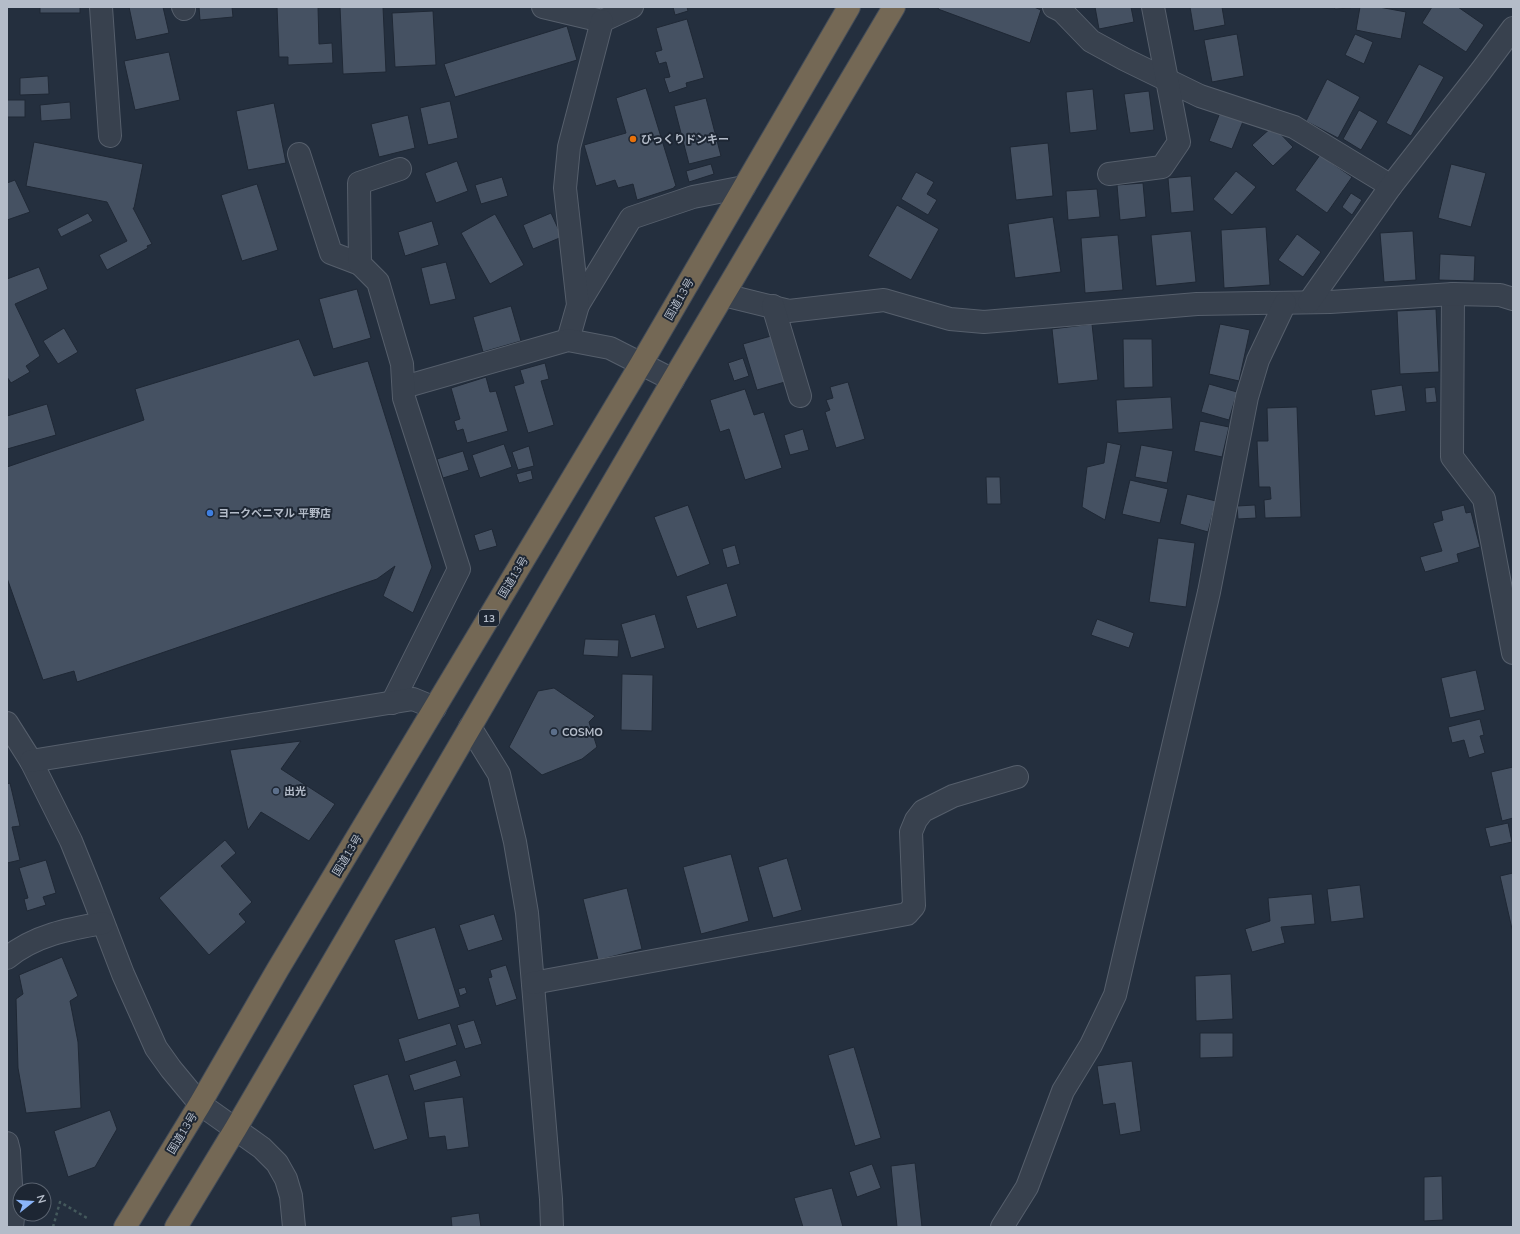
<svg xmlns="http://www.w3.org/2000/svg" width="1520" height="1234" viewBox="0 0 1520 1234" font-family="'Nunito Sans','Noto Sans JP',sans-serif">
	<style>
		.building { fill: #455162; stroke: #1f2835 }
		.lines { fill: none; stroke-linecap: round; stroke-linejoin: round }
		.minor-casing { stroke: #565f6c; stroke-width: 24 }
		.highway-casing { stroke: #434c59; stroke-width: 24 }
		.path { stroke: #44595c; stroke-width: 2.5; stroke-dasharray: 3 3; stroke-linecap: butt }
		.minor { stroke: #38414e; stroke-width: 22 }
		.highway { stroke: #746855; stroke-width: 22 }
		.food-dot { fill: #e8710a; stroke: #1d2633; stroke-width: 1.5 }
		.shop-dot { fill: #3f7fe0; stroke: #1d2633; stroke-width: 1.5 }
		.service-dot { fill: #5c6f8a; stroke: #1d2633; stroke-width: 1.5 }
		.labels { text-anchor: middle; stroke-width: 4; stroke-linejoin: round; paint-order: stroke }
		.shield { fill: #1d2633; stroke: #878f9c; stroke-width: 1 }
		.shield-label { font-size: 10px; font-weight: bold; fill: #b4bcc9 }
		.poi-label { font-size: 11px; font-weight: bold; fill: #b4bcc9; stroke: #1d2633; text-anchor: start }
		.street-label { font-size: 11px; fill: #b4bcc9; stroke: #1d2633 }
	</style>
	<rect width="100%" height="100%" fill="#242f3e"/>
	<g class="building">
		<rect x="40" y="7" width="40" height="6"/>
		<path d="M129,7h34l6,26 -33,7z"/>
		<path d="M199,7h33l1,10 -33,3z"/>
		<path d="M277,7h41l1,37 13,-1 1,20 -45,2v-8h-9z"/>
		<path d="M340,7h43l3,65 -43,2z"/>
		<path d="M673,7h14l1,4 -13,4z"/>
		<path d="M939,7h95l7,3 -11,33 -92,-34z"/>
		<path d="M1095,7h36l3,15 -35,7z"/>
		<path d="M1190,7h32l3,18 -31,6z"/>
		<path d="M1334,7h17v1l-16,1z"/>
		<path d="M1360,7h19l27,5 -5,27 -45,-9z"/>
		<path d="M1432,7h26l26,18 -18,27 -44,-29z"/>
		<path d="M433,11l3,54 -41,2 -3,-54z"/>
		<path d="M687,19l17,59 -18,5 1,4 -18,6 -5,-15 6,-1 -4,-15 -7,2 -4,-12 7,-2 -6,-22z"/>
		<path d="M567,26l10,34 -122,37 -11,-33z"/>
		<path d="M1237,34l7,42 -32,6 -8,-42z"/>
		<path d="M1355,34l18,8 -9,22 -19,-9z"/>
		<path d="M169,52l11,48 -45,10 -11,-49z"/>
		<path d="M1419,64l25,13 -33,59 -25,-13z"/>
		<path d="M48,76l1,18 -29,1v-17z"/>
		<path d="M1327,79l33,18 -22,41 -32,-17z"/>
		<path d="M646,88l30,98 -2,1v1l-37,12 -4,-16 -15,4 -3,-8 -19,6 -12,-41 42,-12 -10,-35z"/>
		<path d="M1093,89l4,41 -27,3 -4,-41z"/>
		<path d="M1149,91l5,39 -24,3 -6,-39z"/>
		<path d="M706,98l15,58 -32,8 -15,-58z"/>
		<rect x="7" y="100" width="18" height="17"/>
		<path d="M450,101l8,37 -30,7 -8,-37z"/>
		<path d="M70,102l1,17 -30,2 -1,-16z"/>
		<path d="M274,103l12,60 -38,7 -12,-59z"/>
		<path d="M1221,110l23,9 -12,30 -23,-8z"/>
		<path d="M1359,110l19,11 -17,29 -18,-11z"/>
		<path d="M408,115l7,33 -36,9 -8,-33z"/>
		<path d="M1273,126l20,21 -20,19 -21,-21z"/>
		<path d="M34,142l109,22 -9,44h-1l19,36 -5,2 1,2 -41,22 -8,-15 28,-14 -20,-39 -81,-16z"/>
		<path d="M1048,143l5,53 -37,4 -6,-53z"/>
		<path d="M1320,155l32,22 -25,36 -32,-23z"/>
		<path d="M457,161l11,30 -32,12 -11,-30z"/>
		<path d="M711,164l3,10 -25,8 -3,-11z"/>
		<path d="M1451,164l35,9 -15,54 -33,-9z"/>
		<path d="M1236,171l20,16 -24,28 -19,-16z"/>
		<path d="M916,172l18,10 -7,12 10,6 -9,15 -27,-16z"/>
		<path d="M1191,176l3,35 -23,2 -3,-35z"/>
		<path d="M502,177l6,19 -27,8 -6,-19z"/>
		<path d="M15,180l15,32 -23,8v-37z"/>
		<path d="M1143,183l3,34 -26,3 -3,-35z"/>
		<path d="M257,184l21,66 -36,11 -21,-66z"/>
		<path d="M1097,189l3,28 -32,3 -2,-29z"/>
		<path d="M1351,193l11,7 -10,15 -10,-8z"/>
		<path d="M897,205l42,24 -28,51 -43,-24z"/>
		<path d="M88,213l5,8 -32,16 -4,-8z"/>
		<path d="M551,213l11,24 -29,12 -10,-24z"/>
		<path d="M495,214l29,51 -34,19 -29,-51z"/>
		<path d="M1053,217l8,55 -46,6 -7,-54z"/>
		<path d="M432,221l7,24 -34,11 -7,-24z"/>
		<path d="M1266,227l4,58 -46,3 -3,-58z"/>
		<path d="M1191,231l5,51 -40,4 -5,-51z"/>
		<path d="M1413,231l3,49 -32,2 -4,-49z"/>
		<path d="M1297,234l24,18 -18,25 -25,-17z"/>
		<path d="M1118,235l5,55 -38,3 -4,-55z"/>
		<path d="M1440,254l35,2 -1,25 -35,-1z"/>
		<path d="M446,262l10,37 -26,6 -9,-37z"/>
		<path d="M39,267l9,22 -33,15 25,52 -14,10 4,6 -19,11 -4,-6v-98z"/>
		<path d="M357,289l14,49 -38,11 -14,-50z"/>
		<path d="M511,306l10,35 -38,11 -10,-35z"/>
		<path d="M1436,309l3,63 -39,2 -3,-63z"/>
		<path d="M1092,324l6,56 -40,4 -6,-55z"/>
		<path d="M1220,324l30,6 -11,51 -30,-7z"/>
		<path d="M64,328l14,24 -20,12 -15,-23z"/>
		<path d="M771,336l14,46 -28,8 -14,-46z"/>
		<path d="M299,339l15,37 54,-15 64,206 -19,46 -30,-17 12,-30 -18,13 -300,103 -3,-11 -31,9 -36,-102v-111l137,-47 -9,-31z"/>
		<path d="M1123,339h29l1,48 -29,1z"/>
		<path d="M743,358l6,18 -15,5 -6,-18z"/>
		<path d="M545,363l4,16 -8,2 13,44 -26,8 -14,-47 10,-3 -4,-13z"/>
		<path d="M486,377l4,15 6,-1 12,40 -41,12 -4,-14 -6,2 -3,-10 6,-2 -9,-31z"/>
		<path d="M848,382l17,57 -29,9 -11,-36 5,-2 -4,-10 7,-2 -3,-11z"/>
		<path d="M1209,384l28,8 -8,28 -28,-8z"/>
		<path d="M1402,385l4,26 -31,5 -4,-26z"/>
		<path d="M1435,387l2,15 -11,1 -1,-15z"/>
		<path d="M745,389l9,26 10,-3 18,56 -37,12 -16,-51 -9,3 -10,-32z"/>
		<path d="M1171,397l2,32 -55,4 -2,-33z"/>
		<path d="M47,404l9,31 -49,14v-33z"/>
		<path d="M1297,407l4,110 -36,1 -1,-18 7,-1 -1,-12h-11l-2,-46h11l-1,-33z"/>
		<path d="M1200,421l29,6 -7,30 -28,-6z"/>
		<path d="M803,429l6,21 -19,5 -6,-20z"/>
		<path d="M1107,442l14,3 -16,75 -23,-13 5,-40 17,-4z"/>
		<path d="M504,444l8,23 -32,11 -8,-23z"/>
		<path d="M1141,445l32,6 -6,32 -32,-6z"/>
		<path d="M529,446l5,20 -16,4 -6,-18z"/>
		<path d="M463,451l6,19 -26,8 -6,-19z"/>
		<path d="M531,470l2,9 -14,4 -3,-9z"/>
		<path d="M986,477h14l1,27h-14z"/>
		<path d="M1130,480l38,9 -8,34 -38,-9z"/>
		<path d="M1187,494l29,7 -8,31 -28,-8z"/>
		<path d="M688,505l22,59 -33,13 -23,-60z"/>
		<path d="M1255,505l1,13 -18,1 -1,-13z"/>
		<path d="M1464,505l2,8 5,-1 9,35 -23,7 2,8 -34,10 -5,-15 22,-6 -9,-28 10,-3 -2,-9z"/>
		<path d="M492,529l5,17 -18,5 -5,-16z"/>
		<path d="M1158,538l37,5 -9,64 -37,-5z"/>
		<path d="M735,545l5,19 -13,4 -5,-19z"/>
		<path d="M727,583l10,33 -40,13 -11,-33z"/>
		<path d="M655,614l10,34 -34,10 -10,-34z"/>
		<path d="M1097,619l37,14 -5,15 -38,-13z"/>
		<path d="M585,639l34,1 -1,17 -35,-2z"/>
		<path d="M1476,670l9,40 -35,8 -9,-40z"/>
		<path d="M622,674l31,1 -1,56 -31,-1z"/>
		<path d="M554,688l41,28 -6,6 8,25 -15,12 -40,16 -33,-28 29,-56z"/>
		<path d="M1480,719l4,16 -4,1 5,17 -16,5 -5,-18 -12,3 -4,-16z"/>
		<path d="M301,741l-20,28 54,35 -26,37 -48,-29 -13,18 -18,-80z"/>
		<path d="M1513,767v51l-11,3 -11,-49z"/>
		<path d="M10,783l10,43 -8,1 8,33 -13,3v-79z"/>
		<path d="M1508,823l4,19 -22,5 -5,-19z"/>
		<path d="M225,840l11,13 -15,13 31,36 -13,12 7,8 -37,33 -50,-57z"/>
		<path d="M731,854l18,67 -48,13 -18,-67z"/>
		<path d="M787,858l15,52 -29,8 -15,-51z"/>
		<path d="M46,860l10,33 -13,4 3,8 -19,6 -3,-12 4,-1 -9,-30z"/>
		<path d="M1513,873v56h-1l-12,-53z"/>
		<path d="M1360,885l4,33 -33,4 -4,-33z"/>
		<path d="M627,888l15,61 -44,11 -15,-61z"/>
		<path d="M1312,894l3,30 -34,3 4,16 -33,9 -7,-23 25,-8 -2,-23z"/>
		<path d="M494,914l9,26 -35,11 -9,-26z"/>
		<path d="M435,927l25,80 -42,13 -24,-80z"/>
		<path d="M62,957l16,39 -8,5 8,41 3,66 -55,5 -8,-45 -2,-69 7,-5 -4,-19z"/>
		<path d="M506,965l11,34 -21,7 -8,-28 4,-1 -2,-7z"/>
		<path d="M1231,974l2,45 -37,2 -1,-45z"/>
		<path d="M465,987l2,6 -7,3 -2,-7z"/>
		<path d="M474,1020l8,24 -17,5 -8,-24z"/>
		<path d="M450,1023l7,22 -52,17 -7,-23z"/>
		<path d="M1200,1033h33v24l-33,1z"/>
		<path d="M854,1047l27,91 -26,8 -27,-91z"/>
		<path d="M456,1060l5,16 -47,15 -5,-16z"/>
		<path d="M1132,1061l9,70 -21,4 -5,-32 -12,2 -6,-39z"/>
		<path d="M388,1074l20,65 -34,11 -21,-65z"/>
		<path d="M463,1097l6,50 -22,3 -2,-14 -16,2 -5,-36z"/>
		<path d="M110,1110l7,19 -22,38 -27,10 -14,-46z"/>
		<path d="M915,1163l7,64h-25l-6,-61z"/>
		<path d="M872,1164l9,24 -24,9 -8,-25z"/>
		<path d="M1442,1176l1,44 -19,1v-44z"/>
		<path d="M832,1188l11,39h-40l-9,-29z"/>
		<path d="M479,1213l2,14h-29l-1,-10z"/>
	</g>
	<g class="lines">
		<defs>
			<g id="minor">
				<path d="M101,7l9,129"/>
				<path d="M183,7l1,2"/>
				<path d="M543,7l59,14 30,-14"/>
				<path d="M1054,7l8,4 29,30 33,18 76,37 94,31 97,59"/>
				<path d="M299,154l32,99 29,11"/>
				<path d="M1109,174l53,-7 17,-25 -26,-135"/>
				<path d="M1453,294l-1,163 32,42 29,154"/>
				<path d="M724,295l65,16 95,-11 66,19 34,3 213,-18 133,-2 123,-8 47,1 13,4"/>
				<path d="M1309,302l82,-116 90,-115 32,-43"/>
				<path d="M578,305l53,-87 62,-21 51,-10"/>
				<path d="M773,306l27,90"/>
				<path d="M568,340l10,-35 -13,-117 4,-41 33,-126"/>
				<path d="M404,387l164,-47 42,8 63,32"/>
				<path d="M392,703l67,-134 -55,-171 -2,-34 -24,-82 -18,-18 -1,-81 41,-14"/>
				<path d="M7,723l24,38 40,80 19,47 33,86 33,74 15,21 29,35 62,44 15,15 9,16 5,17 3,31"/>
				<path d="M470,727l29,47 16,68 12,71 24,286 1,28"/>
				<path d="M31,761l382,-62 22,9"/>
				<path d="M7,958c28,-23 62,-29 96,-35"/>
				<path d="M533,983l374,-69 7,-8 -3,-74 5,-12 7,-9 30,-15 64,-19"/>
				<path d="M7,1143l2,8 4,67 -1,9"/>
				<path d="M1002,1227l25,-40 36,-96 28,-46 24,-50 94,-403 38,-195 11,-37 27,-57"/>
			</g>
			<g id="highway">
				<path d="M125,1227l75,-123 78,-135 363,-605 208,-357"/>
				<path d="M176,1227l60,-99 437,-748 221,-373"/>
			</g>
		</defs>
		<use href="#minor" class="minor-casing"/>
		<use href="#highway" class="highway-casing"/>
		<path class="path" d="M53,1227l7,-25 27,16"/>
		<use href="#minor" class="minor"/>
		<use href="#highway" class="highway"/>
	</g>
	<circle class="food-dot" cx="633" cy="139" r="4"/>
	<circle class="shop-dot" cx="210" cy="513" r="4"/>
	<g class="service-dot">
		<circle cx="554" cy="732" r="4"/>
		<circle cx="276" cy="791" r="4"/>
	</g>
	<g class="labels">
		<rect class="shield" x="479" y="610" width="20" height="16" rx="3"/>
		<g class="shield-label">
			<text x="489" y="622">13</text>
		</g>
		<g class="poi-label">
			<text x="641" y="143">びっくりドンキー</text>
			<text x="218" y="517">ヨークベニマル 平野店</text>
			<text x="562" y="736">COSMO</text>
			<text x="284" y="795">出光</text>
		</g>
		<g class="street-label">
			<text transform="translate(679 299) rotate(-60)" y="4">国道13号</text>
			<text transform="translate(513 577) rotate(-59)" y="4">国道13号</text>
			<text transform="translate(347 855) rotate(-59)" y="4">国道13号</text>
			<text transform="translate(182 1133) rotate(-59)" y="4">国道13号</text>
		</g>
	</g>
	<rect width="1520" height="1234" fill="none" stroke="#b4bcc9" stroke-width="16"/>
	<g transform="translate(32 1202) rotate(73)"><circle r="19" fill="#1d2633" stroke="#59626f"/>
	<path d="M0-3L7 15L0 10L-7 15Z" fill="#8ab4f8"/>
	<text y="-6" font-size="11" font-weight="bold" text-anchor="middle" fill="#b4bcc9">N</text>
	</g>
</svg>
